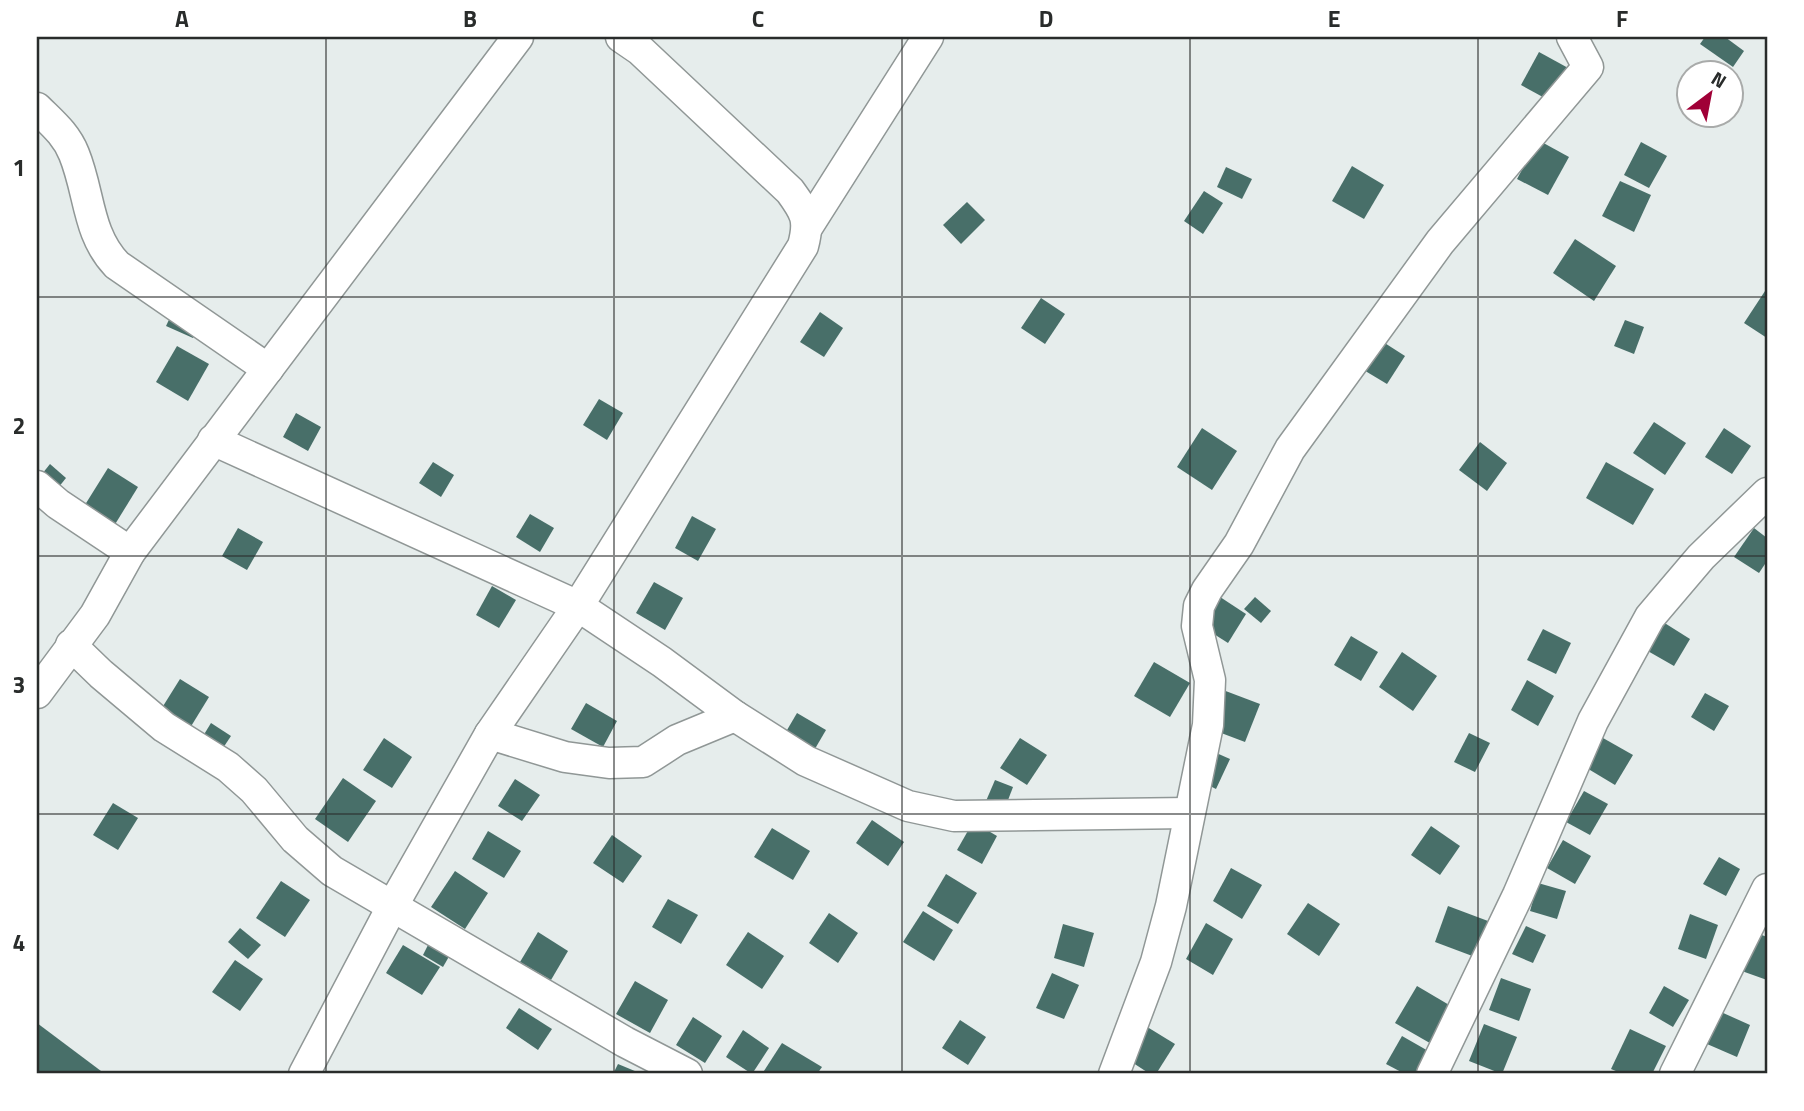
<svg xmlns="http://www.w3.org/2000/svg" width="1804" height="1111" viewBox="0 0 1804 1111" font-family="'Titillium Web',sans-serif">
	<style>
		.building { fill: #486f69 }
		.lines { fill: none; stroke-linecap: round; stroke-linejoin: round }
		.minor-casing { stroke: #909796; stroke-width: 33 }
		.minor { stroke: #fff; stroke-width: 30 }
		.grid { fill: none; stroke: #292c2b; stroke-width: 2; stroke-opacity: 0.55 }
		.neatline { fill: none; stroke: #292c2b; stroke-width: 2.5 }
		.grid-label { font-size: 23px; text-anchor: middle; font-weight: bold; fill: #292c2b }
	</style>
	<rect width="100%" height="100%" fill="#e6edec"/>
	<g class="building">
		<path d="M1705,37h20l19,14 -11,16 -33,-23z"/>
		<path d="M1539,52l31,17 -18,33 -31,-17z"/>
		<path d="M1538,140l31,17 -21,38 -31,-16z"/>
		<path d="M1641,142l26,14 -18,32 -25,-13z"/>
		<path d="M1352,166l32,19 -20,34 -32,-18z"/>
		<path d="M1226,167l26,12 -10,20 -25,-12z"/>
		<path d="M1620,181l31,14 -17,37 -32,-16z"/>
		<path d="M1204,191l19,12 -20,31 -19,-13z"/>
		<path d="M967,202l18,18 -24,24 -18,-19z"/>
		<path d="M1575,239l41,27 -22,35 -41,-28z"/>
		<path d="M1765,291l2,1v46l-23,-15z"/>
		<path d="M1041,298l24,16 -20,30 -24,-16z"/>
		<path d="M176,305l26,13 -9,20 -27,-12z"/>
		<path d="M820,312l23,16 -19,29 -24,-15z"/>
		<path d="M1625,320l19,7 -10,27 -20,-8z"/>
		<path d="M1380,340l25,16 -18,28 -25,-15z"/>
		<path d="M177,346l32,18 -21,37 -32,-19z"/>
		<path d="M599,399l24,14 -16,27 -24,-15z"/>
		<path d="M296,413l25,14 -13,24 -25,-14z"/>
		<path d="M1654,422l32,21 -21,32 -32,-22z"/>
		<path d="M1202,428l35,23 -25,39 -35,-23z"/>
		<path d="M1724,428l27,18 -19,28 -27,-17z"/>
		<path d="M1480,442l27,21 -20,28 -28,-21z"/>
		<path d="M433,462l21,13 -13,22 -22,-14z"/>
		<path d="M1606,462l48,27 -21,36 -47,-27z"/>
		<path d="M50,464l16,14 -12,15 -16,-14z"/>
		<path d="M108,468l30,19 -24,39 -31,-18z"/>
		<path d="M530,514l24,14 -14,24 -24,-15z"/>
		<path d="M692,516l24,13 -18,32 -23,-13z"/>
		<path d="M238,528l25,14 -16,28 -25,-14z"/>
		<path d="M1754,528l13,10v23l-8,12 -25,-16z"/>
		<path d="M654,582l29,16 -18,32 -29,-17z"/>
		<path d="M492,586l24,14 -17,28 -23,-13z"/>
		<path d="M1214,593l32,21 -18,29 -33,-21z"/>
		<path d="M1255,597l16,14 -10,12 -17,-14z"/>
		<path d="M1663,622l27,17 -16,27 -28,-16z"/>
		<path d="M1543,629l28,14 -15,31 -29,-14z"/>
		<path d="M1351,636l27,16 -17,29 -27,-16z"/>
		<path d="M1402,652l35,24 -24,35 -34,-24z"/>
		<path d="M1154,662l36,21 -20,34 -36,-21z"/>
		<path d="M180,679l29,18 -19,31 -30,-17z"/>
		<path d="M1527,680l27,16 -16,30 -27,-16z"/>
		<path d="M1223,690l37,14 -15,38 -37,-14z"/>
		<path d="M1705,693l24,13 -15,25 -23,-14z"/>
		<path d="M586,703l31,18 -14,26 -32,-18z"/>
		<path d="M797,713l29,17 -17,29 -29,-17z"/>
		<path d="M211,723l20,13 -12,18 -19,-13z"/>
		<path d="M1469,733l21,10 -15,29 -21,-10z"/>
		<path d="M384,738l28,19 -20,31 -29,-18z"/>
		<path d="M1020,738l27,17 -20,30 -27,-17z"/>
		<path d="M1603,738l30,17 -18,30 -30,-18z"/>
		<path d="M1205,748l25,11 -14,30 -24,-12z"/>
		<path d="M343,778l33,23 -28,41 -33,-23z"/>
		<path d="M515,779l25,16 -18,26 -24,-15z"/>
		<path d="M995,780l18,7 -8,21 -19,-7z"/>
		<path d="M1584,791l24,13 -18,31 -24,-13z"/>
		<path d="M113,803l25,15 -20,32 -25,-15z"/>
		<path d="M872,820l32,22 -16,24 -32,-23z"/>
		<path d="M973,822l24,14 -15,28 -25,-14z"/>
		<path d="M1431,826l29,20 -20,29 -29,-20z"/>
		<path d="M772,828l38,23 -17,29 -39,-23z"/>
		<path d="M488,831l33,20 -17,27 -32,-19z"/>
		<path d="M612,835l30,21 -19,27 -30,-20z"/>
		<path d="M1563,840l28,16 -16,28 -28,-16z"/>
		<path d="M1719,857l21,12 -14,27 -23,-12z"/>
		<path d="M1231,868l31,17 -20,34 -29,-18z"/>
		<path d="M455,871l33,22 -23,36 -34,-22z"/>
		<path d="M946,874l31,19 -19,31 -31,-18z"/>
		<path d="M281,881l29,19 -25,37 -29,-19z"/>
		<path d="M1538,883l28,8 -9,28 -27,-8z"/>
		<path d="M668,899l30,16 -17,29 -29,-17z"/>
		<path d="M1308,903l32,21 -21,32 -32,-22z"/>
		<path d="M1448,906l40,15 -13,36 -40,-15z"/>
		<path d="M923,911l30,19 -19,31 -31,-19z"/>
		<path d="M829,913l29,20 -20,30 -29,-20z"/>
		<path d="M1690,914l28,11 -12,34 -28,-10z"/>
		<path d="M1206,923l27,16 -20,36 -27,-16z"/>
		<path d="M1063,924l31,9 -10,34 -30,-9z"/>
		<path d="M1526,926l20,9 -13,28 -21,-9z"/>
		<path d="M240,928l21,17 -13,14 -20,-17z"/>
		<path d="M538,932l30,19 -17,29 -31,-18z"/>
		<path d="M748,932l36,24 -22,33 -36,-24z"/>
		<path d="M1754,932l13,5v43l-28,-10z"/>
		<path d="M430,941l21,12 -8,14 -20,-12z"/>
		<path d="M403,945l37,22 -18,28 -36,-22z"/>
		<path d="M235,960l28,19 -23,32 -28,-19z"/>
		<path d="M1052,973l27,12 -15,34 -28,-11z"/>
		<path d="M1501,978l30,11 -12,32 -30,-11z"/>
		<path d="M635,981l33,19 -18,33 -34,-19z"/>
		<path d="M1417,986l39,23 -21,37 -40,-23z"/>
		<path d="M1664,986l25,14 -16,27 -24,-14z"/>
		<path d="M519,1008l33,21 -14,21 -32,-22z"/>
		<path d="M1721,1012l29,13 -13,32 -30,-13z"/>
		<path d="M693,1017l29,19 -17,27 -29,-18z"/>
		<path d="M960,1020l26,17 -18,28 -26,-17z"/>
		<path d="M37,1023l68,51h-68z"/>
		<path d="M1484,1024l33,13 -15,37 -33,-13z"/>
		<path d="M1144,1025l31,19 -19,30h-6l-26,-17z"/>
		<path d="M1630,1029l36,17 -14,28h-29l-12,-5z"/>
		<path d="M743,1030l26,18 -17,26 -26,-17z"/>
		<path d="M1402,1036l28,16 -12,22h-13l-19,-10z"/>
		<path d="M782,1043l40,24 -5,7h-55z"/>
		<path d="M618,1064l24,10h-29z"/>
	</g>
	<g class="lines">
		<defs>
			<g id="minor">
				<path d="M37,108c15,15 29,26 37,46 16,39 13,80 43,111l151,104"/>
				<path d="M808,226l120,-189"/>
				<path d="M213,440l365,166 84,56 73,54 71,45 102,45 46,10 235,-3"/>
				<path d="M37,486l21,18 72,48"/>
				<path d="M71,645l30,29 63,53 64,40 26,23 41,49 37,32 293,171 62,32"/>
				<path d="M37,693l58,-78 35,-63 388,-515"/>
				<path d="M490,734l75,23 44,6 34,-1 34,-22 58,-24"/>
				<path d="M304,1074l89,-169 97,-171 88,-128 225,-360c7,-26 3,-33 -13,-55l-150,-141 -19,-13"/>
				<path d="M1114,1074l42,-112 15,-56 37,-181 2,-45 -13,-54 2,-20 8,-16 32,-46 51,-95 150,-207 148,-175 -16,-30"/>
				<path d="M1432,1074l86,-179 75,-174 57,-104 51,-60 66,-64"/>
				<path d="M1675,1074l92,-185"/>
			</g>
		</defs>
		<use href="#minor" class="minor-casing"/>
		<use href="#minor" class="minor"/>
	</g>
	<path class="grid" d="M326,37v1037M614,37v1037M902,37v1037M1190,37v1037M1478,37v1037M37,297h1730M37,556h1730M37,814h1730"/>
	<rect width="1804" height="1111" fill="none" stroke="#ffffff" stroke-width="77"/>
	<g transform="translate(1710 94) rotate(32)"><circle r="33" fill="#ffffff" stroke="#a9abaa" stroke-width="2"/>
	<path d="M0-5L12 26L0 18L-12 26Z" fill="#a00037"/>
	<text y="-10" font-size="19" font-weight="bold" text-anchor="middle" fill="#292c2b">N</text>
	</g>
	<rect x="38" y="38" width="1728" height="1034" class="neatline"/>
	<g class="grid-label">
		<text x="182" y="27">A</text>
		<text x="470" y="27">B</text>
		<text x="758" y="27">C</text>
		<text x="1046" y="27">D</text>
		<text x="1334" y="27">E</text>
		<text x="1622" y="27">F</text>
		<text x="19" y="176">1</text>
		<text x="19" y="434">2</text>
		<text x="19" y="693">3</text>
		<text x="19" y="951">4</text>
	</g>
</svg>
